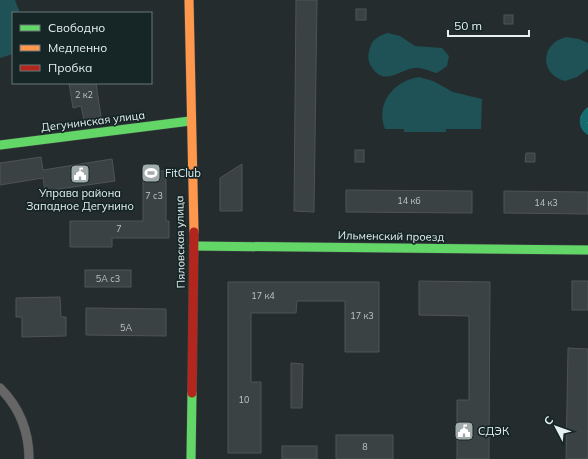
<svg xmlns="http://www.w3.org/2000/svg" width="588" height="459" viewBox="0 0 588 459" font-family="Mulish,sans-serif">
	<style>
		.park { fill: #1f5256 }
		.water { fill: url(#water-ripples) }
		.building { fill: #3b4243; stroke: #4e5455 }
		.lines { fill: none; stroke-linecap: round; stroke-linejoin: round }
		.street-casing { stroke: #404747; stroke-width: 10 }
		.fast-casing { stroke: #404747; stroke-width: 10 }
		.slow-casing { stroke: #404747; stroke-width: 10 }
		.jam-casing { stroke: #404747; stroke-width: 10 }
		.street { stroke: #656665; stroke-width: 9 }
		.fast { stroke: #63d668; stroke-width: 9 }
		.slow { stroke: #ff974d; stroke-width: 9 }
		.jam { stroke: #b3261e; stroke-width: 9 }
		.labels { text-anchor: middle; stroke-width: 3.5; stroke-linejoin: round; paint-order: stroke }
		.number-label { font-size: 9px; fill: #bbc4c5 }
		.street-label { font-size: 11px; fill: #e6f0f0; stroke: #162627 }
		.poi-label { font-size: 11px; fill: #e6f0f0; stroke: #162627; text-anchor: start }
	</style>
	<defs>
		<pattern id="water-ripples" width="26" height="14" patternUnits="userSpaceOnUse"><rect width="26" height="14" fill="#146c71"/><path d="M2 4q2-2 4 0t4 0M15 11q2-2 4 0t4 0" fill="none" stroke="#368186"/></pattern>
	</defs>
	<rect width="100%" height="100%" fill="#242c2d"/>
	<g class="park">
		<path d="M0,0h15l5,13h-7v41l-13,4z"/>
		<path d="M388,33l12,3 15,10 27,2 7,8 -2,10 -10,7c-7,-1 -15,-6 -22,-5 -15,1 -31,20 -44,-2 -4,-6 -3,-14 0,-21 3,-7 10,-10 17,-12z"/>
		<path d="M567,37l12,2 9,4v26l-11,8 -12,4c-27,-7 -24,-39 2,-44z"/>
		<path d="M419,77l14,4 20,11 29,7 -1,30h-35v3h-42v-3h-19c-10,-26 9,-48 34,-52z"/>
	</g>
	<path class="water" d="M588,107v28c-11,-6 -11,-21 0,-28z"/>
	<g class="building">
		<path d="M296,0h21l-3,212 -20,-1z"/>
		<rect x="356" y="9" width="10" height="11"/>
		<rect x="504" y="15" width="9" height="9"/>
		<path d="M69,83h27l5,34 -17,3 -3,-14 -8,2z"/>
		<rect x="355" y="150" width="9" height="12"/>
		<path d="M526,153h9v9h-10z"/>
		<path d="M41,157l2,13 69,-11 3,22 -70,10 -2,-13 -43,7v-22z"/>
		<path d="M242,164v47h-22v-33z"/>
		<path d="M143,171h23v50h3v17h-57v9h-42v-26h73z"/>
		<path d="M346,190l126,1v22l-126,-1z"/>
		<path d="M504,191l84,1v22l-84,-1z"/>
		<rect x="85" y="270" width="46" height="17"/>
		<path d="M419,281l71,1 -1,177h-32v-59h12v-84l-50,-1z"/>
		<rect x="572" y="281" width="16" height="29"/>
		<path d="M228,282h151v70h-34v-51h-48l-1,12h-45v69h10v71h-33z"/>
		<path d="M60,297l1,20h5v19l-44,1v-20h-6v-19z"/>
		<path d="M86,308l80,1v27l-80,-1z"/>
		<path d="M568,348l20,1v110h-22z"/>
		<path d="M291,363l12,1 -1,44h-11z"/>
		<rect x="336" y="435" width="57" height="24"/>
		<rect x="282" y="446" width="35" height="13"/>
	</g>
	<g class="lines">
		<defs>
			<path id="street" d="M0,388c20,20 29,43 29,71"/>
			<g id="fast">
				<path d="M0,145l190,-24"/>
				<path d="M194,246l394,4"/>
				<path d="M191,459l1,-66"/>
			</g>
			<path id="slow" d="M189,0l5,232"/>
			<path id="jam" d="M192,393l2,-161"/>
		</defs>
		<use href="#street" class="street-casing"/>
		<use href="#fast" class="fast-casing"/>
		<use href="#slow" class="slow-casing"/>
		<use href="#jam" class="jam-casing"/>
		<use href="#street" class="street"/>
		<use href="#fast" class="fast"/>
		<use href="#slow" class="slow"/>
		<use href="#jam" class="jam"/>
	</g>
	<defs>
		<symbol id="stadium-square" viewBox="-11 -11 22 22"><rect x="-9" y="-9" width="18" height="18" rx="4" fill="#a2abac" stroke="#162627"/><path d="M0-5a6.5 5 0 1 0 0 10a6.5 5 0 1 0 0-10ZM-3.5-1.8h7v3.6h-7Z" fill="#fff"/></symbol>
		<symbol id="civic-square" viewBox="-11 -11 22 22"><rect x="-9" y="-9" width="18" height="18" rx="4" fill="#a2abac" stroke="#162627"/><path d="M-.6-6.5H3V-4.5H.6V-3L4-1V1h2V6H-6V1h2V-1L-.6-3ZM-1.2 2.5V6h2.4V2.5Z" fill="#fff"/></symbol>
	</defs>
	<g fill-rule="evenodd">
		<use href="#stadium-square" x="140" y="162" width="22" height="22"/>
		<use href="#civic-square" x="69" y="163" width="22" height="22"/>
		<use href="#civic-square" x="453" y="420" width="22" height="22"/>
	</g>
	<g class="labels">
		<g class="number-label">
			<text x="84" y="98">2 к2</text>
			<text x="154" y="199">7 с3</text>
			<text x="409" y="204">14 к6</text>
			<text x="546" y="206">14 к3</text>
			<text x="119" y="232">7</text>
			<text x="108" y="282">5А с3</text>
			<text x="263" y="299">17 к4</text>
			<text x="362" y="319">17 к3</text>
			<text x="126" y="331">5А</text>
			<text x="244" y="403">10</text>
			<text x="365" y="450">8</text>
		</g>
		<g class="street-label">
			<text transform="translate(93 121) rotate(-7)" y="4">Дегунинская улица</text>
			<text transform="translate(391 236) rotate(1)" y="4">Ильменский проезд</text>
			<text transform="translate(180 242) rotate(-91)" y="4">Пяловская улица</text>
		</g>
		<g class="poi-label">
			<text x="165" y="177">FitClub</text>
			<text x="80" y="197" text-anchor="middle">Управа района<tspan x="80" dy="13">Западное Дегунино</tspan></text>
			<text x="478" y="435">СДЭК</text>
		</g>
	</g>
	<rect x="12" y="12" width="140" height="72" fill="#162627" stroke="#697777"/>
	<rect x="20" y="25" width="20" height="6" fill="#63d668" stroke="#697777"/>
	<text x="48" y="32" font-size="12" fill="#e6f0f0">Свободно</text>
	<rect x="20" y="45" width="20" height="6" fill="#ff974d" stroke="#697777"/>
	<text x="48" y="52" font-size="12" fill="#e6f0f0">Медленно</text>
	<rect x="20" y="65" width="20" height="6" fill="#b3261e" stroke="#697777"/>
	<text x="48" y="72" font-size="12" fill="#e6f0f0">Пробка</text>
	<g transform="translate(556 427) rotate(311)" stroke="#162627" stroke-width="3" paint-order="stroke">
	<path d="M0-3L7 15L0 10L-7 15Z" fill="#e6f0f0"/>
	<text y="-6" font-size="11" font-weight="bold" text-anchor="middle" fill="#e6f0f0">С</text>
	</g>
	<path d="M448 30v6h81v-6" fill="none" stroke="#e6f0f0" stroke-width="2"/>
	<text x="454" y="30" font-size="12" fill="#e6f0f0" stroke="#162627" stroke-width="3" paint-order="stroke">50 m</text>
</svg>
